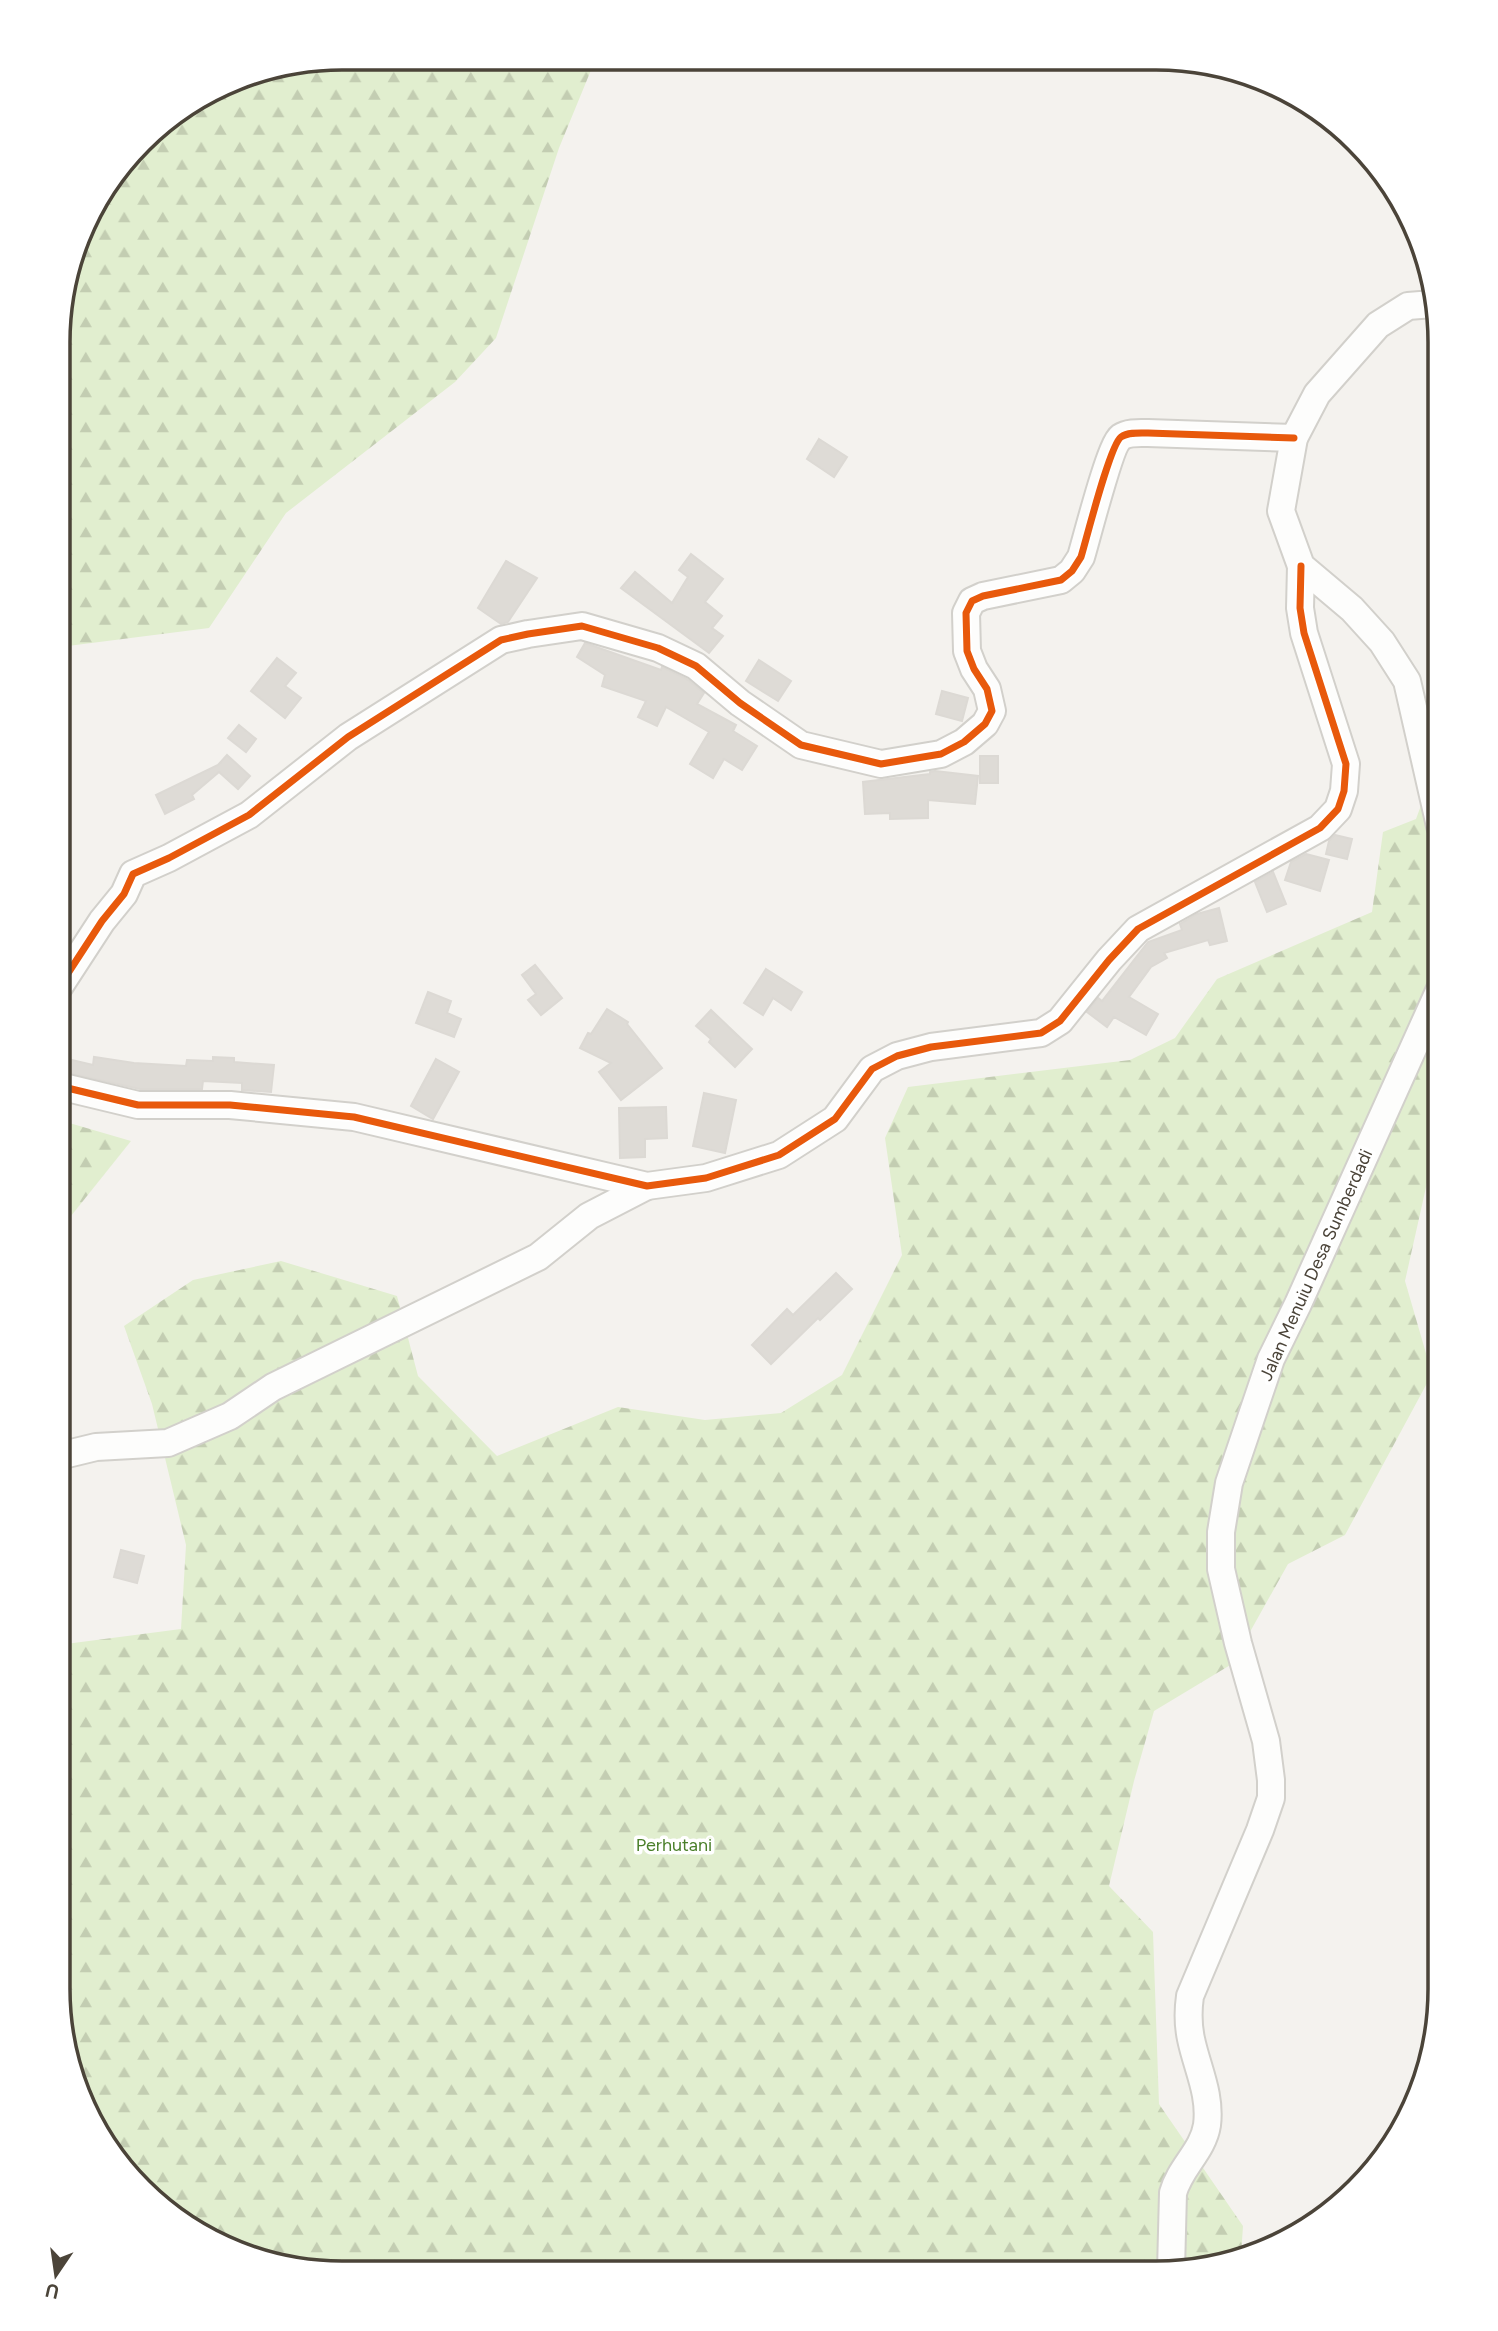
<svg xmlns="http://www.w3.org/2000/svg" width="1498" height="2331" viewBox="0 0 1498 2331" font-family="Figtree,sans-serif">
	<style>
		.forest { fill: url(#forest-firs) }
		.building { fill: #dedbd6; stroke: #dcd9d4; stroke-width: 2 }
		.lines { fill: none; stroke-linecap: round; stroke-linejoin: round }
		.minor-casing { stroke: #d2d0cb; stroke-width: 30 }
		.minor { stroke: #fdfdfc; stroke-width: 26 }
		.cycleway-casing { stroke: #fff; stroke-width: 11 }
		.cycleway { stroke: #e8590c; stroke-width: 7 }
		.labels { text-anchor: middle; stroke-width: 7; stroke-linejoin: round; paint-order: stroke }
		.street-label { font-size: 18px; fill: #4b4439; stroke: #fff }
		.park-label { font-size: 18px; fill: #4a7f2a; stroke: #fff }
		.rim { fill: none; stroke: #4b4439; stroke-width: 3.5 }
	</style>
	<defs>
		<pattern id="forest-firs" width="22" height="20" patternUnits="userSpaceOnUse" patternTransform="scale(1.75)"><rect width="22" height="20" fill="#e1eecf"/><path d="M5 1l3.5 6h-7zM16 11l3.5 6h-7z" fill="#c3cdb2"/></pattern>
	</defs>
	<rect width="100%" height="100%" fill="#f4f2ee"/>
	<g class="forest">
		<path d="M342,58h254l-37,90 -63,190 -41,44 -169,131 -77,115 -149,19v-342l27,-89 67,-88 79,-49z"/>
		<path d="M1440,754v391l-7,11 -28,125 27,93 -87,161 -57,29 -56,100 -78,47 -20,70 -25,105 44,46 6,172 84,122 -2,30 -84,17 -852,-2 -72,-19 -64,-37 -52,-52 -37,-65 -22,-109v-344l123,-16 5,-84 -34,-141 -28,-78 69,-46 88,-19 116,35 21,80 79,80 121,-49 87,13 76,-7 61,-38 60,-120 -17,-117 23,-51 222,-27 45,-22 42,-59 155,-67 11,-80 33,-13z"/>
		<path d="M59,1120l72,21 -72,90z"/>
	</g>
	<g class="building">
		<path d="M819,439l28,18 -13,20 -27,-18z"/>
		<path d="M691,554l32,25 -18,23 17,14 -10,12 11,8 -14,17 -88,-65 14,-16 37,31 16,-26 -9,-7z"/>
		<path d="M506,561l31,17 -29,44 -7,2 -23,-16z"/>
		<path d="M585,643l76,27 1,-3 25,12 17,14 -7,11 39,21 -3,6 24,15 -15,24 -18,-11 -11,19 -23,-14 19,-32 -43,-25 -9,19 -19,-9 8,-16 -44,-15 3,-11 -28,-18z"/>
		<path d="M277,658l19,15 -11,13 16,12 -16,20 -34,-27z"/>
		<path d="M759,660l32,21 -13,20 -32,-20z"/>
		<path d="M942,691l26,7 -6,23 -26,-7z"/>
		<path d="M239,725l17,14 -10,13 -18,-14z"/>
		<path d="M227,755l23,21 -12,13 -19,-17 -27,23 2,4 -29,15 -9,-19 62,-30z"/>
		<rect x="980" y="756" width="18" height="27"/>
		<path d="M935,771l43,5 -3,28 -47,-4v18l-38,1v-6l-25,1 -2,-32 67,-8v-2z"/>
		<path d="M1335,835l17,4 -5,20 -21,-5 3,-13z"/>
		<path d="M1306,854l23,6 -9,31 -35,-11 6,-18z"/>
		<path d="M1273,872l13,32 -19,8 -12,-30z"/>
		<path d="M1219,908l8,33 -17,4 -2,-5 -44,13 3,5 -16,9 -22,30 29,17 -12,21 -32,-18 -7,10 -20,-15 11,-14 4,3 46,-59 34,-12 -2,-6 17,-10z"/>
		<path d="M535,965l27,33 -21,17 -13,-15 8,-6 -14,-19z"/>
		<path d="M766,969l36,23 -11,18 -18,-12 -10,17 -19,-12z"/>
		<path d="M428,992l23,9 -4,12 14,6 -7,18 -38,-14z"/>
		<path d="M607,1009l21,13 -1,2 35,44 -41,32 -22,-28 12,-9 -31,-15 8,-15 3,1z"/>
		<path d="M711,1010l41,39 -17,18 -26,-25 2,-3 -15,-13z"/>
		<path d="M59,1057l34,8 1,-8 40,6 52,3 1,-6 26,1v-4l21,1v4l40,3 -3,27 -29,-2v-7l-39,-2 -1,8h-62l-81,-18z"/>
		<path d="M436,1059l23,13 -26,47 -22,-13z"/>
		<path d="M704,1093l32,7 -11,53 -32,-7z"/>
		<path d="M666,1107l1,31 -22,1v18l-25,1 -1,-50z"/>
		<path d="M836,1273l16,16 -32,31 -2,-2 -47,46 -19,-19 35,-36 6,6z"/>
		<path d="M121,1550l23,6 -7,27 -23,-6z"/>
	</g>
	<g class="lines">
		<defs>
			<g id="minor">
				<path d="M1433,304l-25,2 -30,19 -61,69 -23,44 -13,73 20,55 51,43 30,33 25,39 33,145"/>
				<path d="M59,987l43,-66 22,-27 9,-20 36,-16 80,-43 99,-78 153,-97 27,-6 54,-8 76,22 38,18 44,37 61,42 80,19 60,-10 23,-12 21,-18 7,-13 -5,-22 -13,-20 -7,-18 -1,-38 6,-12 11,-5 78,-16 11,-9 9,-14c6,-20 29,-112 40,-120 7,-5 19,-4 27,-4l146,5"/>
				<path d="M59,1086l79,19h92l124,12 293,69 59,-8 73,-23 56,-36 37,-50 25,-13 34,-9 110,-14 19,-12 49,-61 29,-31 182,-101 18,-19 6,-18 2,-27 -42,-131 -4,-25 1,-42"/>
				<path d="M59,1456l37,-9 72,-4 62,-27 43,-29 265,-130 51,-41 58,-30"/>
				<path d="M1171,2270l2,-77c7,-26 30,-42 34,-68 4,-31 -10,-57 -16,-86 -3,-14 -3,-29 -1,-43l70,-166 11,-32v-18l-5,-39 -28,-98 -17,-74v-37l8,-49 42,-124 27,-55 142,-315"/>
			</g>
		</defs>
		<use href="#minor" class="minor-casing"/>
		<use href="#minor" class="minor"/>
		<defs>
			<g id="cycleway">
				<path d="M59,987l43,-66 22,-27 9,-20 36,-16 80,-43 99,-78 153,-97 27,-6 54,-8 76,22 38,18 44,37 61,42 80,19 60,-10 23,-12 21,-18 7,-13 -5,-22 -13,-20 -7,-18 -1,-38 6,-12 11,-5 78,-16 11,-9 9,-14c6,-20 29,-112 40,-120 7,-5 19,-4 27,-4l146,5"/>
				<path d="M59,1086l79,19h92l124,12 293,69 59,-8 73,-23 56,-36 37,-50 25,-13 34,-9 110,-14 19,-12 49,-61 29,-31 182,-101 18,-19 6,-18 2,-27 -42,-131 -4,-25 1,-42"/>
			</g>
		</defs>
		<use href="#cycleway" class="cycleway-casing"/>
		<use href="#cycleway" class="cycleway"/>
	</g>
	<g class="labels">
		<g class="street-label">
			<text transform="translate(1316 1265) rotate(-66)" y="6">Jalan Menuiu Desa Sumberdadi</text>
		</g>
		<g class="park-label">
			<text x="674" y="1851">Perhutani</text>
		</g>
	</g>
	<path d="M0 0H1498V2331H0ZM342 70H1156A272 272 0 0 1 1428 342V1989A272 272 0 0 1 1156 2261H342A272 272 0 0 1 70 1989V342A272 272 0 0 1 342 70Z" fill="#fff" fill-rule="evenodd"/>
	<path class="rim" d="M342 70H1156A272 272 0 0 1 1428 342V1989A272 272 0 0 1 1156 2261H342A272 272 0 0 1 70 1989V342A272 272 0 0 1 342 70Z"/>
	<g transform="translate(56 2275) rotate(193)" stroke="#ffffff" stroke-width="5" paint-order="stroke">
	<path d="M0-5L12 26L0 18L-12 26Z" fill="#4b4439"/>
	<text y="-10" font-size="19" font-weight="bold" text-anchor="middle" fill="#4b4439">U</text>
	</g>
</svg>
